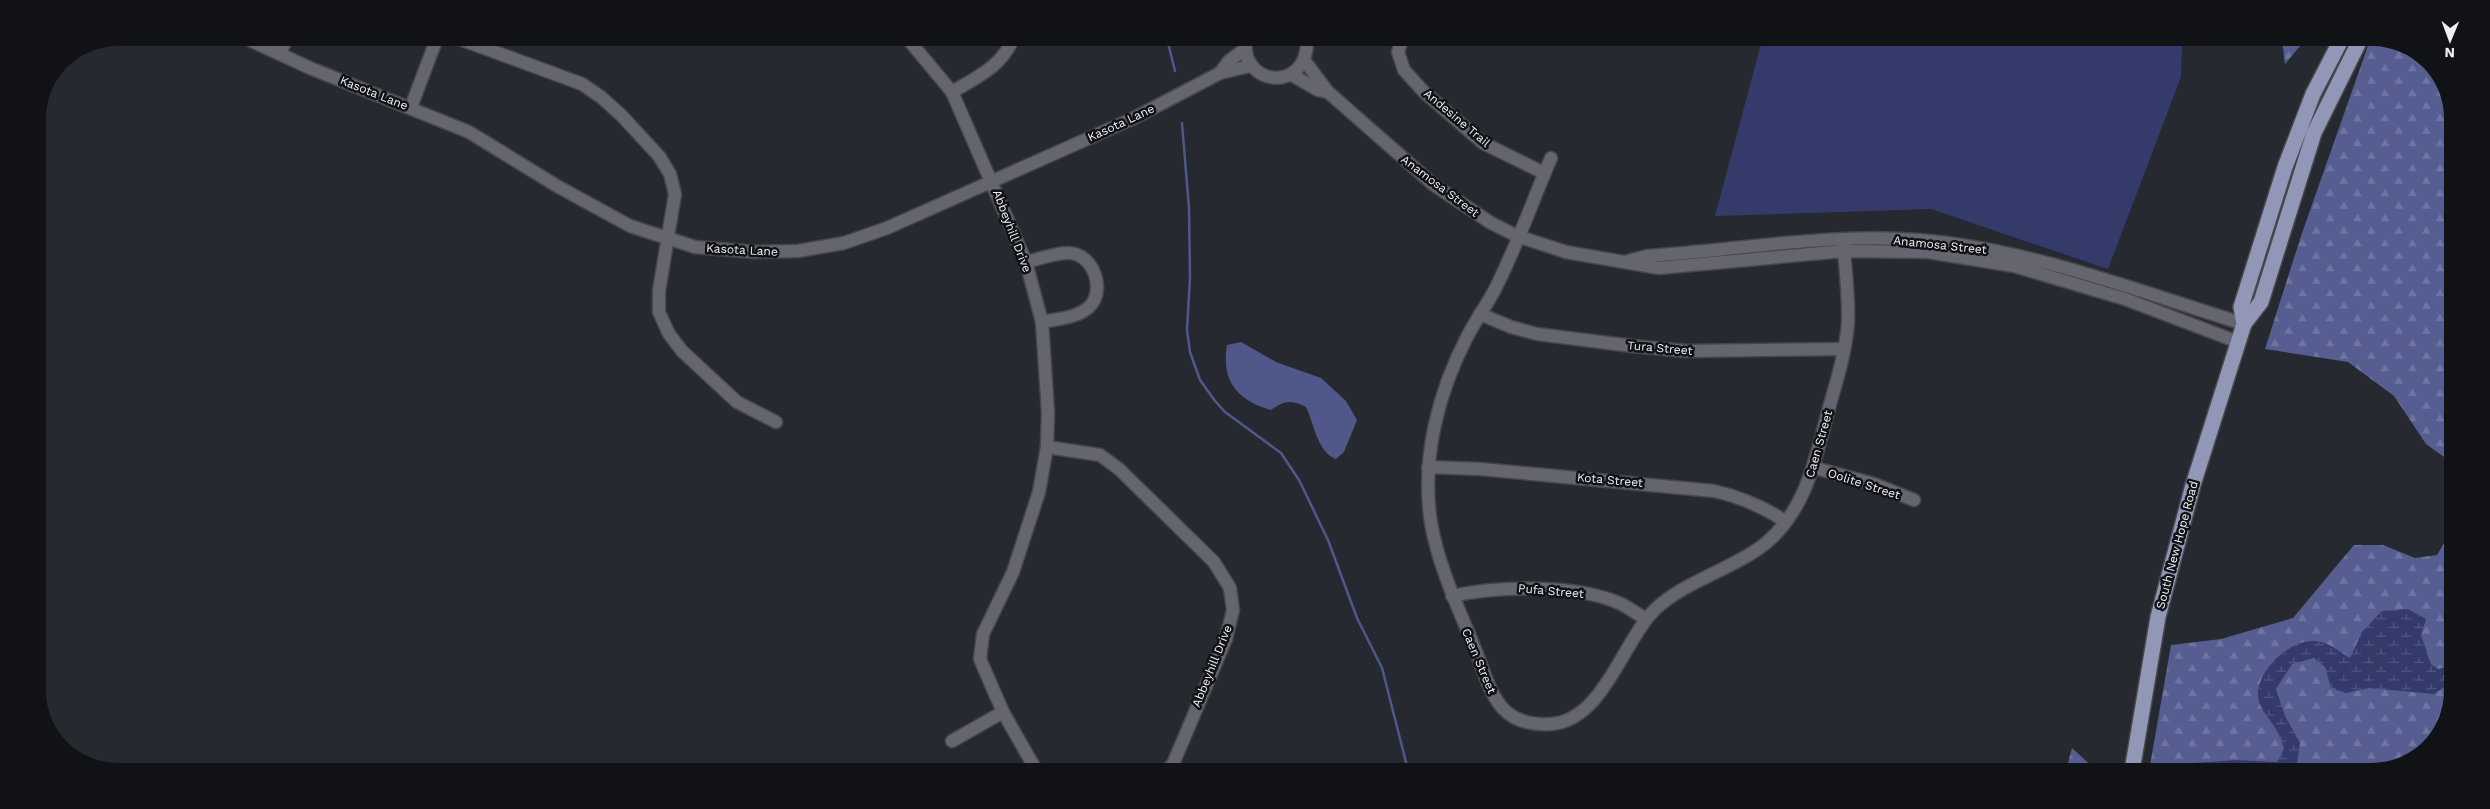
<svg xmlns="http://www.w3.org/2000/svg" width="2490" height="809" viewBox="0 0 2490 809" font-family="'Work Sans',sans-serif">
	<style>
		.green { fill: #343a69 }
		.forest { fill: url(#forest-firs) }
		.wetland { fill: url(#wetland-marsh) }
		.water { fill: #50588a }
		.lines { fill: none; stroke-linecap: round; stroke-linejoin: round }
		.stream { stroke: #50588a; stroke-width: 2.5 }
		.minor-casing { stroke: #46474d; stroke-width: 15 }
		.major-casing { stroke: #46474d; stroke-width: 18 }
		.minor { stroke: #64656e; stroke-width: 12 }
		.major { stroke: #9297b8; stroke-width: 15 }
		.labels { text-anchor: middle; stroke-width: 5; stroke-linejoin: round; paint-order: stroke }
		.street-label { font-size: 12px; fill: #eff0f5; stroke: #111215 }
	</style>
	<defs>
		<pattern id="forest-firs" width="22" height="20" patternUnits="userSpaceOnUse" patternTransform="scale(1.25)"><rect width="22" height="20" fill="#565d90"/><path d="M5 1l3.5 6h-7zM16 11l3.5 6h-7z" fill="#6f75a0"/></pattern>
		<pattern id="wetland-marsh" width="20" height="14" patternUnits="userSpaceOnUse" patternTransform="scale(1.25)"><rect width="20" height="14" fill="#343a69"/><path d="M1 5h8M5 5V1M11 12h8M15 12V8" fill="none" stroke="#52577f"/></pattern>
	</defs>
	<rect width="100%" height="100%" fill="#272930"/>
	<path class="green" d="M1762,40h420l-1,37 -73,192 -177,-60 -216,7z"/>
	<g class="forest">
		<path d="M2282,40h23l-20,24z"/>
		<path d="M2370,40h23l40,25 19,47 -1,350 -25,-18 -32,-48 -46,-34 -83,-13 36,-113z"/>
		<path d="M2450,533v179l-29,43 -49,16h-223l22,-126 50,-6 72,-21 61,-73h29l32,13 22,-3z"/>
		<path d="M2072,748l25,23h-31z"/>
	</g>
	<path class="wetland" d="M2408,609l18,10 -5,16 10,29 7,5 12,-3v17l-16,11 -65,-6 -23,5 -15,-5 -6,-21 -11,-9 -22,6 -16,25 9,27 15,27 -4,28h-121l5,-7 56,-4 41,2 7,-13c-2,-6 -4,-13 -7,-18 -6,-12 -19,-22 -19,-37 0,-24 31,-53 54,-53 15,-1 26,10 38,17l12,-26 20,-21z"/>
	<path class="water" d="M1241,342l35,20 45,16 25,23 11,19 -13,32 -8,7c-19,-7 -22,-36 -30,-52 -15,-7 -21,-7 -35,3 -34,-10 -50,-29 -44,-65z"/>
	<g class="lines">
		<g class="stream">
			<path d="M1167,39l8,32"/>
			<path d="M1182,123l7,85 1,69 -3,53 3,22 10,28 15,21 10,11 56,41 18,27 29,60 29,78 25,50 26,102"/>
		</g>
		<defs>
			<g id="minor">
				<path d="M245,38l65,30 159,64 88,54 73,40 65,21 61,5 42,-1 46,-8 43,-15 245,-109 88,-46 30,-7"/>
				<path d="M457,38l125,46 19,13 21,19 37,40 11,18 5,20 -16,97v21l10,22 13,17 55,51 39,20"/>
				<path d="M907,38l45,54 74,170 16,60 6,91 -1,34 -8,45 -26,80 -30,62 -3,25 23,53 33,58"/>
				<path d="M1246,39c-7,48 63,55 61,0"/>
				<path d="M1402,39l-4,13 6,18 20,22 59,51 61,30"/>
				<path d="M279,53l9,-15"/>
				<path d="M1304,60l24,32 106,93 57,38 26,13 49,16 93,16 185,-17 84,1 86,14 111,33 113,43"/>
				<path d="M1220,73l9,-12 16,-12"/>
				<path d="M1292,75l26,15 10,2"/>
				<path d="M952,92c25,-15 49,-25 61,-53"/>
				<path d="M411,107l26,-69"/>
				<path d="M1551,158c-19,44 -35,91 -57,133 -8,15 -18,29 -26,44 -30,57 -47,124 -37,188 8,46 29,88 46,131 15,40 22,73 74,70 49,-3 70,-75 98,-108 26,-32 84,-46 117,-73 41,-34 50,-87 63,-135 8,-28 17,-57 19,-86 1,-27 -3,-56 -5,-82"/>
				<path d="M1628,261l19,-5c90,-6 181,-23 272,-16 111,9 219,51 325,84"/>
				<path d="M1026,262c14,-3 28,-9 42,-9 25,0 38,36 22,53 -11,12 -34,13 -48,16"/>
				<path d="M1480,314l31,13 26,7 95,12 54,5 158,-2"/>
				<path d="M1047,447l53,8 19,14 95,93 16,26 3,22 -7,29 -53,125 -6,6"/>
				<path d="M1428,467l52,2 234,22c27,6 48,15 71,30"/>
				<path d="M1815,468l59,16 40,16"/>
				<path d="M1452,596c46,-10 123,-12 167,7 9,4 18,11 27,16"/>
				<path d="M952,741l51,-29"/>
			</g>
			<g id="major">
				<path d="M2244,324l-3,-17 44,-140 28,-73 28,-54"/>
				<path d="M2132,771l26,-154 35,-132 51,-161 17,-22 53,-169 46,-93"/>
			</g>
		</defs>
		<use href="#minor" class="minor-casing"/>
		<use href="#major" class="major-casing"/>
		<use href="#minor" class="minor"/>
		<use href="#major" class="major"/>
	</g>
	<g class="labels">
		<g class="street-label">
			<text transform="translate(374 93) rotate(22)" y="4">Kasota Lane</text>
			<text transform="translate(1457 118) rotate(40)" y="4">Andesine Trail</text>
			<text transform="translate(1121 123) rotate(-25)" y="4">Kasota Lane</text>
			<text transform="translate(1440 186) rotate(37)" y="4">Anamosa Street</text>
			<text transform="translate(1012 231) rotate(69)" y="4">Abbeyhill Drive</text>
			<text transform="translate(1940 245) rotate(6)" y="4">Anamosa Street</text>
			<text transform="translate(742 250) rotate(3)" y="4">Kasota Lane</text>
			<text transform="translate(1660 348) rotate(5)" y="4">Tura Street</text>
			<text transform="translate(1819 444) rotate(-74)" y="4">Caen Street</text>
			<text transform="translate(1610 480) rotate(5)" y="4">Kota Street</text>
			<text transform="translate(1864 484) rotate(18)" y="4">Oolite Street</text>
			<text transform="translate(2177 545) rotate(-75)" y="4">South New Hope Road</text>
			<text transform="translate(1551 591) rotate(5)" y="4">Pufa Street</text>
			<text transform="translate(1479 661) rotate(67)" y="4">Caen Street</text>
			<text transform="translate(1212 666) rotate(-68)" y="4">Abbeyhill Drive</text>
		</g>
	</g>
	<path d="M0 0H2490V809H0ZM118 46H2372A72 72 0 0 1 2444 118V691A72 72 0 0 1 2372 763H118A72 72 0 0 1 46 691V118A72 72 0 0 1 118 46Z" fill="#111215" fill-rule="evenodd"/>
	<g transform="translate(2450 40) rotate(181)" stroke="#111215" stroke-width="4" paint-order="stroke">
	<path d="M0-4L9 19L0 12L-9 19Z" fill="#eff0f5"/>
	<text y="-8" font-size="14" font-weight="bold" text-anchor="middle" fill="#eff0f5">N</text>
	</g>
</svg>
